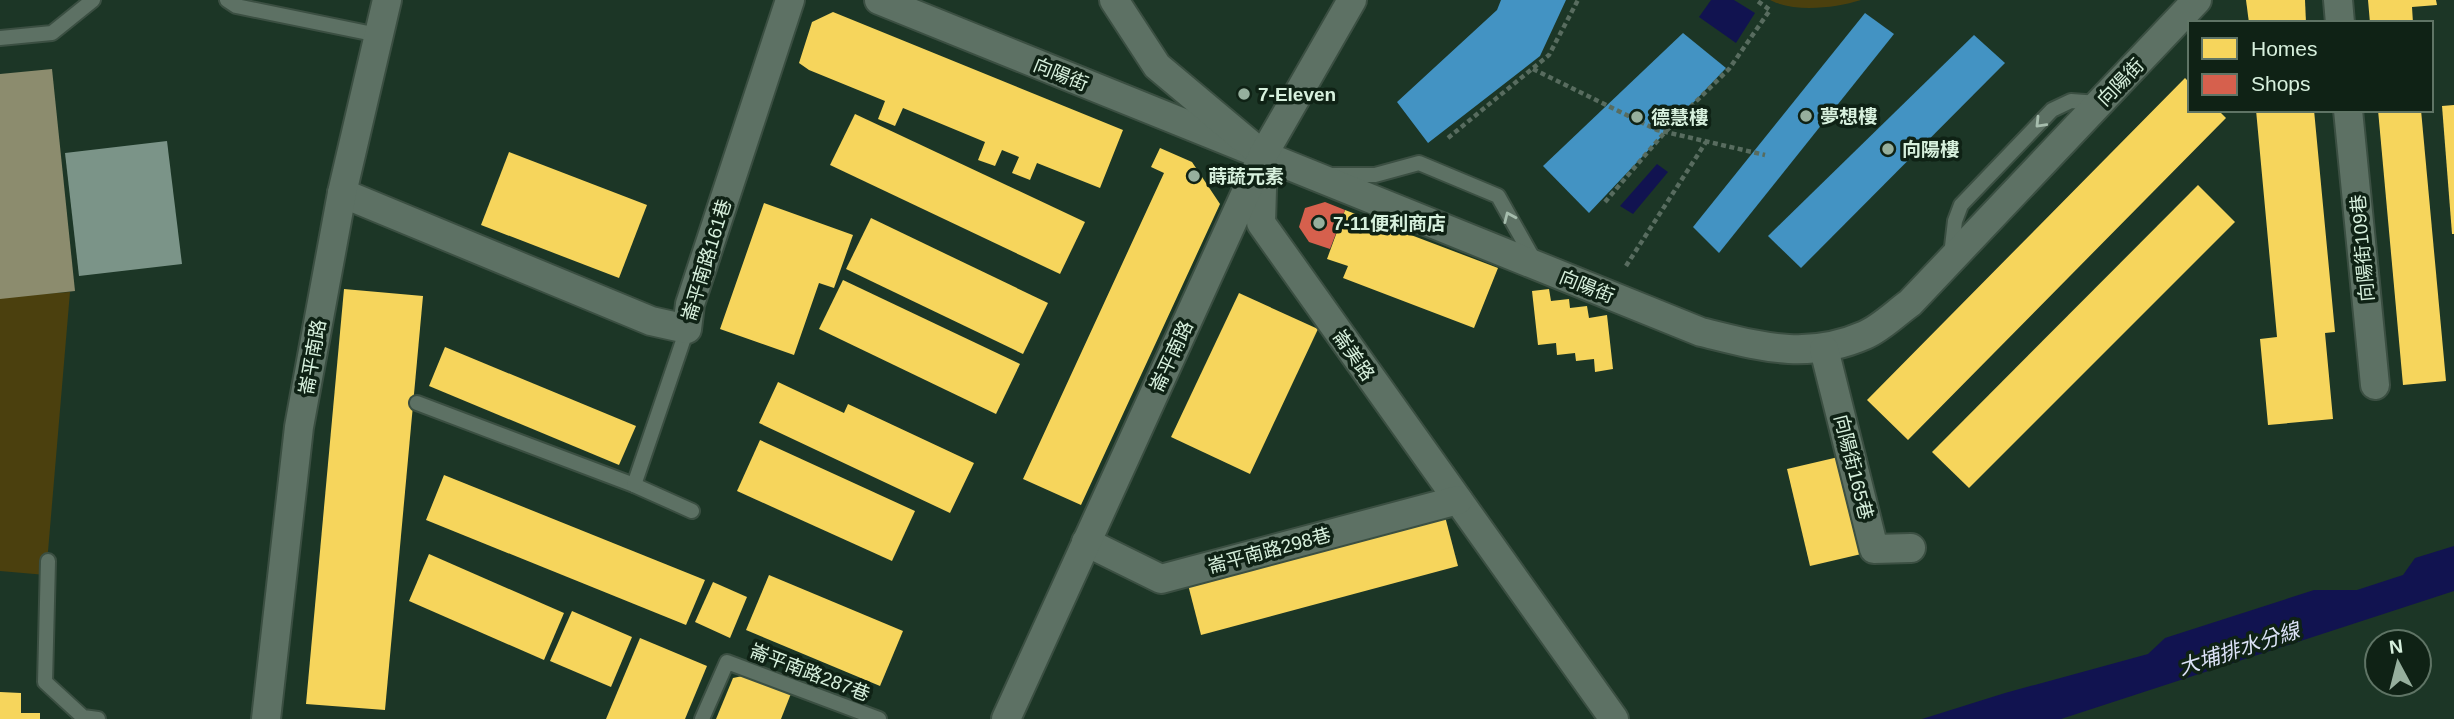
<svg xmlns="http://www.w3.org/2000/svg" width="2454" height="719" viewBox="0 0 2454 719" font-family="Helvetica,'Noto Sans TC',sans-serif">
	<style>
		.green { fill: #4b400e }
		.water { fill: #111350 }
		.homes { fill: #f6d55c }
		.shops { fill: #d6604d }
		.schools { fill: #4393c3 }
		.industry { fill: #8c8c6e }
		.building { fill: #7b9488 }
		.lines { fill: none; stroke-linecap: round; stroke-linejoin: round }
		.service-casing { stroke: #3b4f42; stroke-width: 18 }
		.minor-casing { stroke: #3b4f42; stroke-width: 32 }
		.path { stroke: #586c5f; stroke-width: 4.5; stroke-dasharray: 5 3.5; stroke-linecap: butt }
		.service { stroke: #5d7164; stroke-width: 14 }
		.minor { stroke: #5d7164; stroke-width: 28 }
		.oneway { stroke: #a6bdad }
		.poi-dot { fill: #96af9d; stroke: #0f2215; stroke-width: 2.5 }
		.labels { text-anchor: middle; stroke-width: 7; stroke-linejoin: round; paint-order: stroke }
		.street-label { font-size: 19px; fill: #d7f0dd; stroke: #0f2215 }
		.poi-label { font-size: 19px; font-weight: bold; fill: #d7f0dd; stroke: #0f2215; text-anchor: start }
		.water-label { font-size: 21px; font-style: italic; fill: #dce2f7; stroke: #0f2215 }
	</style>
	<rect width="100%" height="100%" fill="#1c3626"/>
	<g class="green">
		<path d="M1770,0h91c-26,8 -66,13 -91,0z"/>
		<path d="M70,292l-24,283 -46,-4v-274z"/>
	</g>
	<g class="water">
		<path d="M1711,0h23l21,13 -19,30 -37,-26z"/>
		<path d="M1657,164l11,8 -35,42 -13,-8z"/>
		<path d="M2454,546v45l-393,128h-139l83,-26 143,-39 17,-16 149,-48h43l46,-15 12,-17z"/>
	</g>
	<g class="homes">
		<path d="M2246,0h59l1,23h-57z"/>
		<path d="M2368,0h68l1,5 -25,2 1,16h-43z"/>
		<path d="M833,12l290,118 -23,58 -63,-25 -7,17 -18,-7 7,-16 -17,-7 -7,16 -17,-6 7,-18 -82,-34 -8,18 -17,-7 7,-18 -76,-31 -10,-7 13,-41z"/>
		<path d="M2185,78l5,5v27h28l8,8 -318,322 -41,-40z"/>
		<path d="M2454,105v129h-2l-10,-128z"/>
		<path d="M2256,110h58l21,222 -10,1 8,86 -65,6 -8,-86 17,-2z"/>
		<path d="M2378,110h43l25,271 -43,4z"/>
		<path d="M855,114l230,108 -25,52 -230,-109z"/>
		<path d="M1160,148l32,14 28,42 -139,301 -58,-26 141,-306 -13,-6z"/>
		<path d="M509,152l138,53 -28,73 -138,-53z"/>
		<path d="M2198,185l37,37 -266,266 -37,-36z"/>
		<path d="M764,203l89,32 -19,53 -15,-5 -25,72 -74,-26z"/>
		<path d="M1345,210l153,58 -24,60 -131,-50 5,-12 -21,-7z"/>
		<path d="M871,218l177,85 -25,51 -177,-85z"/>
		<path d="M843,280l177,84 -24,50 -177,-85z"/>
		<path d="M344,289l79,7 -38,414 -79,-6z"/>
		<path d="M1549,289l2,12 18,-2 1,9 17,-2 2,12 18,-3 6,54 -18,3 -1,-13 -18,2 -1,-8 -18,2 -1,-12 -18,2 -6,-54z"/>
		<path d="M1239,293l79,36 -68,145 -79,-37z"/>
		<path d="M445,347l191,79 -17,39 -190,-79z"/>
		<path d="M778,382l66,31 4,-9 126,59 -24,50 -191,-90z"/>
		<path d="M760,440l155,71 -23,50 -155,-70z"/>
		<path d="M1847,455l23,97 -60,14 -23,-97z"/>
		<path d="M444,475l261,105 -19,45 -260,-105z"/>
		<path d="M1443,509l15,57 -257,69 -15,-58z"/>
		<path d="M429,554l135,59 -20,47 -135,-59z"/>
		<path d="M769,575l134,56 -23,55 -134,-56z"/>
		<path d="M713,582l34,15 -17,41 -35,-16z"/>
		<path d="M572,611l60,26 -21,50 -61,-26z"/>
		<path d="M640,638l67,28 -22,53h-79z"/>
		<path d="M752,674l40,17 -11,28h-65l17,-41z"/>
		<path d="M0,692l21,1v20h19v6h-40z"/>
	</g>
	<path class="shops" d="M1325,202l20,8 -15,39 -21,-7 -10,-15 6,-19z"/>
	<g class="schools">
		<path d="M1501,0h65l-26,56 -112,87 -31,-41 100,-92z"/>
		<path d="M1865,13l29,21 -175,219 -26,-26z"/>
		<path d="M1683,33l43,35 -137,145 -46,-47z"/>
		<path d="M1974,35l31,28 -204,205 -33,-32z"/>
	</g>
	<path class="industry" d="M52,69l23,222 -75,8v-225z"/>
	<path class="building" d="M167,141l15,123 -103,12 -14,-123z"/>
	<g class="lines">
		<defs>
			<g id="service">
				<path d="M227,0l9,6 142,29"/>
				<path d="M0,38l52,-5 41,-33"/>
				<path d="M1330,175h45l44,-12 79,33 36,64"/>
				<path d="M1951,255l4,-34 6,-16 91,-95 19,-9 28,2"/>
				<path d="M417,403l217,82 58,26"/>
				<path d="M634,485l53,-156"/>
				<path d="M48,561l-3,121 38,35 15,2"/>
				<path d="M702,719l25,-57 152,57"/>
			</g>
			<g id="minor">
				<path d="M879,0l822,332c58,14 105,29 164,3 16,-7 31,-22 45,-32l287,-303"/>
				<path d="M1114,0l43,66 106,89 -2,68 353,496"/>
				<path d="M2338,0l2,23"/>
				<path d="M2348,110l27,275"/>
				<path d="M342,193l309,128 36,8 3,-25 100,-304"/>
				<path d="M1824,349l50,200 37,-1"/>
				<path d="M1086,542l75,37 297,-79"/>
				<path d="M266,719l33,-292 43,-234 45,-193"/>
				<path d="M1006,719l257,-564 89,-155"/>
			</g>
		</defs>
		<use href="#service" class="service-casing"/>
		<use href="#minor" class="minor-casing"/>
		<g class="path">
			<path d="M1533,69l124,61 108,25"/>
			<path d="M1448,138l101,-83 29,-55"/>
			<path d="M1605,202l60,-70 64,-63 41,-59 -14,-10"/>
			<path d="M1626,266l80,-124"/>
		</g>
		<use href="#service" class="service"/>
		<use href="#minor" class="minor"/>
	</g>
	<defs><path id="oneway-chevron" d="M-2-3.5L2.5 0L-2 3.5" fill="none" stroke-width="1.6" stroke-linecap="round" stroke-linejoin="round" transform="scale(1.75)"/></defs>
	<g class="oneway">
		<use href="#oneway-chevron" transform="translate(2040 123) rotate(134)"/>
		<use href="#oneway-chevron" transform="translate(1509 217) rotate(-114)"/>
	</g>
	<g class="poi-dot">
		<circle cx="1244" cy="94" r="7"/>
		<circle cx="1806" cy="116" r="7"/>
		<circle cx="1637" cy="117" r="7"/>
		<circle cx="1888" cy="149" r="7"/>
		<circle cx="1194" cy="176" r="7"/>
		<circle cx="1319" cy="223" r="7"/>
	</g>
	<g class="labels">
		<g class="street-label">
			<text transform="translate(1061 74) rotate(22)" y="7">向陽街</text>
			<text transform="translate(2120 82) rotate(-46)" y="7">向陽街</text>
			<text transform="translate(2362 248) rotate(-95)" y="7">向陽街109巷</text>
			<text transform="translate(706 260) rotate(-73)" y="7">崙平南路161巷</text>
			<text transform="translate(1587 286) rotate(22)" y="7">向陽街</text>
			<text transform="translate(1354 355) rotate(55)" y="7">崙美路</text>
			<text transform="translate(1171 356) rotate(-65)" y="7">崙平南路</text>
			<text transform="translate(312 357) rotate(-80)" y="7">崙平南路</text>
			<text transform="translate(1854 467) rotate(76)" y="7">向陽街165巷</text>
			<text transform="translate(1269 550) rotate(-15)" y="7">崙平南路298巷</text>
			<text transform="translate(810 672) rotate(21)" y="7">崙平南路287巷</text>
		</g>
		<g class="poi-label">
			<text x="1258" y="101">7-Eleven</text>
			<text x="1820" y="123">夢想樓</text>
			<text x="1651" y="124">德慧樓</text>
			<text x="1902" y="156">向陽樓</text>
			<text x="1208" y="183">蒔蔬元素</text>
			<text x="1333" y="230">7-11便利商店</text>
		</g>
		<g class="water-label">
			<text transform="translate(2239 649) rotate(-18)" y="7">大埔排水分線</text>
		</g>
	</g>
	<rect x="2188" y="21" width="245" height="91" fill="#0f2215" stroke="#5f7465" stroke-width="2"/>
	<rect x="2202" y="38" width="35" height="21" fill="#f6d55c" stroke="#5f7465" stroke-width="2"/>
	<text x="2251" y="56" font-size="21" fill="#d7f0dd">Homes</text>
	<rect x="2202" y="74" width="35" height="21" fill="#d6604d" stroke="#5f7465" stroke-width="2"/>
	<text x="2251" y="91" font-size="21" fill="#d7f0dd">Shops</text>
	<g transform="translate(2398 663) rotate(353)"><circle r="33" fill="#0f2215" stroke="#5f7465" stroke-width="2"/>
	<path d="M0-5L12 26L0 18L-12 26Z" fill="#96af9d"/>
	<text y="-10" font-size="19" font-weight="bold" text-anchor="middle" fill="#d7f0dd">N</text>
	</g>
</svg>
